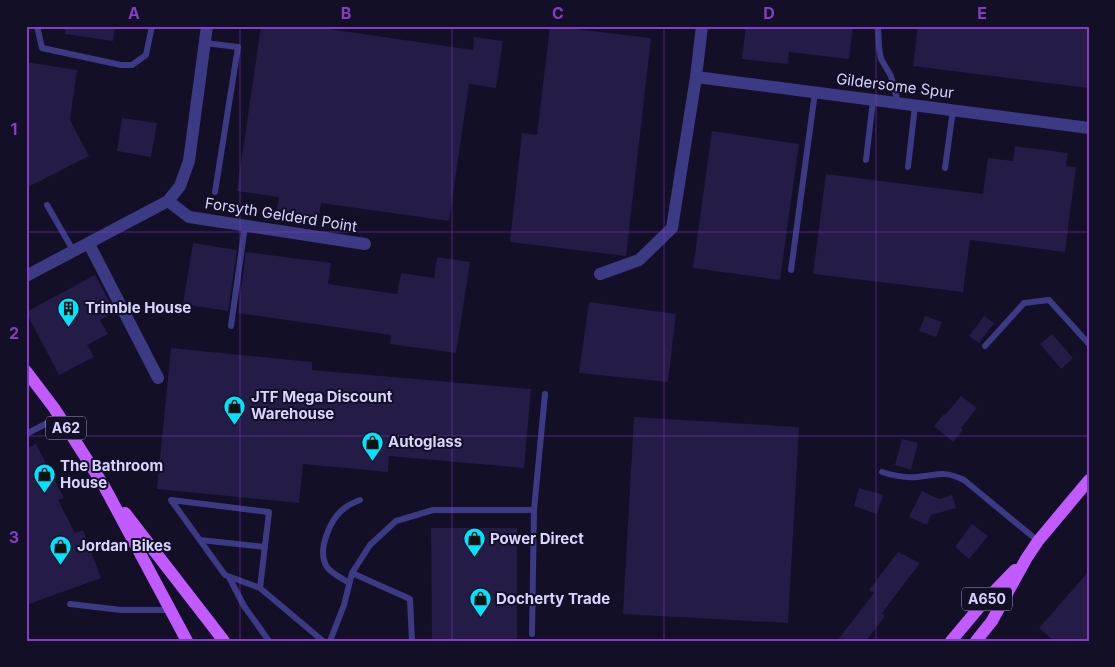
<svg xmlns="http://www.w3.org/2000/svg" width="1115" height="667" viewBox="0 0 1115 667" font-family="Inter,sans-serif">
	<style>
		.building { fill: #241b47 }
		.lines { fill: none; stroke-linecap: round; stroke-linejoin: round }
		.service { stroke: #3d3a85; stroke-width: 6 }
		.minor { stroke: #3d3a85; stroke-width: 12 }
		.primary { stroke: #c25bff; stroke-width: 12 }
		.grid { fill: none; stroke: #843dc5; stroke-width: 1; stroke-opacity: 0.55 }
		.labels { text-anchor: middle; stroke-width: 4; stroke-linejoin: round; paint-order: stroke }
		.shield { fill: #130f26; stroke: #9e99be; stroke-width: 1 }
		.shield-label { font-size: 14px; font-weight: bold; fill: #d9d4ff }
		.street-label { font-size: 15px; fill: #d9d4ff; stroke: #130f26 }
		.poi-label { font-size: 15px; font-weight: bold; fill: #d9d4ff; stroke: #130f26; text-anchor: start }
		.neatline { fill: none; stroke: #843dc5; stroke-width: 2 }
		.grid-label { font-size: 16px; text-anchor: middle; font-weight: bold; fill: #843dc5 }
	</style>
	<rect width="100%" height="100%" fill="#130f26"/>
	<g class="building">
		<path d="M66,26h49l-2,15 -48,-7z"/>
		<path d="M261,26h47l165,24 1,-13 29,4 -7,47 -27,-4 -20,137 -128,-18 -3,19 -42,-6 3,-19 -42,-6z"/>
		<path d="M550,26l101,12 -25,218 -116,-14 12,-109 15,2z"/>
		<path d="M746,26h107l-4,33 -60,-7 -1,12 -46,-5z"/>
		<path d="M918,26h171v62l-176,-22z"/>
		<path d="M26,62l51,8 -7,50 19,36 -63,32z"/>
		<path d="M122,118l35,5 -6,34 -34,-6z"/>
		<path d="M712,131l87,13 -19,136 -87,-12z"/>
		<path d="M1015,146l53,7 -2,13 10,1 -11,85 -95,-12 -7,52 -150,-18 13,-100 157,20 5,-36 25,3z"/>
		<path d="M193,243l44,7 -9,61 -45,-7z"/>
		<path d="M246,252l85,11 -3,21 69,10 4,-21 33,5 3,-21 33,5 -14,91 -66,-9 1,-9 -153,-22z"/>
		<path d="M95,275l20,37 -15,8 8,14 -21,11 7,12 -35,18 -33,-63z"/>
		<path d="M589,302l87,12 -8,68 -89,-9z"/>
		<path d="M925,316l17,6 -6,15 -17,-6z"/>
		<path d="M984,316l10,7 -15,20 -10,-7z"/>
		<path d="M1052,334l21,24 -12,11 -21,-25z"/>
		<path d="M171,348l141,14v8l219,19 -7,79 -135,-12 -1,16 -85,-8 -4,39 -142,-14z"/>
		<path d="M961,396l16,12 -16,20 2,2 -10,12 -19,-16 10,-12 1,1z"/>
		<path d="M634,417l165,10 -11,196 -165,-9z"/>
		<path d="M902,439l16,4 -7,27 -16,-5z"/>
		<path d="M36,444l28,54 -6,2 17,33 8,-3 18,48 -72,26 -3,-7v-148z"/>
		<path d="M859,488l24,7 -6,19 -23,-8z"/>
		<path d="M922,491l17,8 13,-4 4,13 -25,7 -4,10 -18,-8z"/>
		<path d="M972,524l16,12 -19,23 -14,-12z"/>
		<path d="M431,528h86v113h-85z"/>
		<path d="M898,552l22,11 -38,50 3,3 -19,25h-29l37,-48 -5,-3z"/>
		<path d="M1089,571v70h-35l-15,-13z"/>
	</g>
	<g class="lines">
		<g class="service">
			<path d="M37,26l5,22 79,17h11l14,-10 6,-29"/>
			<path d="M878,26l1,21 2,12 10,17 7,27"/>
			<path d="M205,43l33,4 -23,145"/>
			<path d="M866,160l7,-60"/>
			<path d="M908,167l7,-61"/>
			<path d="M945,168l8,-58"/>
			<path d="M47,205l27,47"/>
			<path d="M791,270l24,-178"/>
			<path d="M231,326l14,-100"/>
			<path d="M985,346l39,-43 25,-3 40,44"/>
			<path d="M26,434l33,-17"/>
			<path d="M882,472c12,4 23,6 35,5 22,-2 26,-7 47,3l74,61"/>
			<path d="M534,510l11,-116"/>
			<path d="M200,540l65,7"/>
			<path d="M352,573l58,26 2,42"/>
			<path d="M229,577l15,29 25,35"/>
			<path d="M349,583c-7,-5 -17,-9 -22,-16 -11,-17 4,-50 19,-60 4,-3 9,-5 14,-7"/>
			<path d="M260,588l9,-76 -98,-12 54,75 35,13 63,53"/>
			<path d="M70,604l51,6h49"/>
			<path d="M330,641l14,-36 8,-32 18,-28 26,-24 37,-11h101l-2,124"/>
		</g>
		<g class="minor">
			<path d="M696,77l6,-51"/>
			<path d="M168,201l21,16 176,27"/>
			<path d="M89,244l69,134"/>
			<path d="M600,274l39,-14 33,-32 24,-151 393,51"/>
			<path d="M26,276l142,-75 12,-15 9,-25 18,-135"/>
		</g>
		<g class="primary">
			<path d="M26,371l28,37 50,78 83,155"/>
			<path d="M125,513l99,128"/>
			<path d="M951,641l32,-38 32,-33"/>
			<path d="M976,641l16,-20 34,-62 12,-18 51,-61"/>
		</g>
	</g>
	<path class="grid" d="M240,26v615M452,26v615M664,26v615M876,26v615M26,232h1063M26,436h1063"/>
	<defs>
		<symbol id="building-pin" viewBox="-11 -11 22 30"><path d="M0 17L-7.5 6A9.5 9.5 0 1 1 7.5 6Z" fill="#00e5ff" stroke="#130f26"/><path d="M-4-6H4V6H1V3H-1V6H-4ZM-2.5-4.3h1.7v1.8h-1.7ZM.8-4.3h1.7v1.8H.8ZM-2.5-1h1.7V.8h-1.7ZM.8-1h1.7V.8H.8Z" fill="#111"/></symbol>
		<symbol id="shop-pin" viewBox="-11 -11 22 30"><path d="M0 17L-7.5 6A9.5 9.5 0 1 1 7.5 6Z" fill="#00e5ff" stroke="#130f26"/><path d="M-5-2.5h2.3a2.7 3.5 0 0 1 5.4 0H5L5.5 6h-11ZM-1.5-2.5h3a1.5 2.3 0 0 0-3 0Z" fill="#111"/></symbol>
	</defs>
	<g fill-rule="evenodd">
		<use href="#building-pin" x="56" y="296" width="25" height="34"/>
		<use href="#shop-pin" x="222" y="394" width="25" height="34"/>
		<use href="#shop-pin" x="360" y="430" width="25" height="34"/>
		<use href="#shop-pin" x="32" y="462" width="25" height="34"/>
		<use href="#shop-pin" x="462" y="526" width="25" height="34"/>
		<use href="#shop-pin" x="48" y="534" width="25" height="34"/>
		<use href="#shop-pin" x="468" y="586" width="25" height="34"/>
	</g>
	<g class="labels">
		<g class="shield">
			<rect x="46" y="416.5" width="40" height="23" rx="4"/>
			<rect x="962" y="587.5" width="50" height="23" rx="4"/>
		</g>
		<g class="shield-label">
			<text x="66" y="433">A62</text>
			<text x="987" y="604">A650</text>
		</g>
		<g class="street-label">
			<text transform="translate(895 86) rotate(7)" y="5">Gildersome Spur</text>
			<text transform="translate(281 215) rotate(9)" y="5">Forsyth Gelderd Point</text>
		</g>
		<g class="poi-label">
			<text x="85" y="313">Trimble House</text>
			<text x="251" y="402">JTF Mega Discount<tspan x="251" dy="17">Warehouse</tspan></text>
			<text x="388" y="447">Autoglass</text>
			<text x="60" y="471">The Bathroom<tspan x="60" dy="17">House</tspan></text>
			<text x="490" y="544">Power Direct</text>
			<text x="77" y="551">Jordan Bikes</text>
			<text x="496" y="604">Docherty Trade</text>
		</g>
	</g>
	<rect width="1115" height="667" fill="none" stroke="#130f26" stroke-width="55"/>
	<rect x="28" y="28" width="1060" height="612" class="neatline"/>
	<g class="grid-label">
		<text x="134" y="19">A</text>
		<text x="346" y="19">B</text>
		<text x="558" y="19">C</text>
		<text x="769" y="19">D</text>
		<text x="982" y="19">E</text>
		<text x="14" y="135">1</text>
		<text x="14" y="339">2</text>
		<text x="14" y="543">3</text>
	</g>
</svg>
